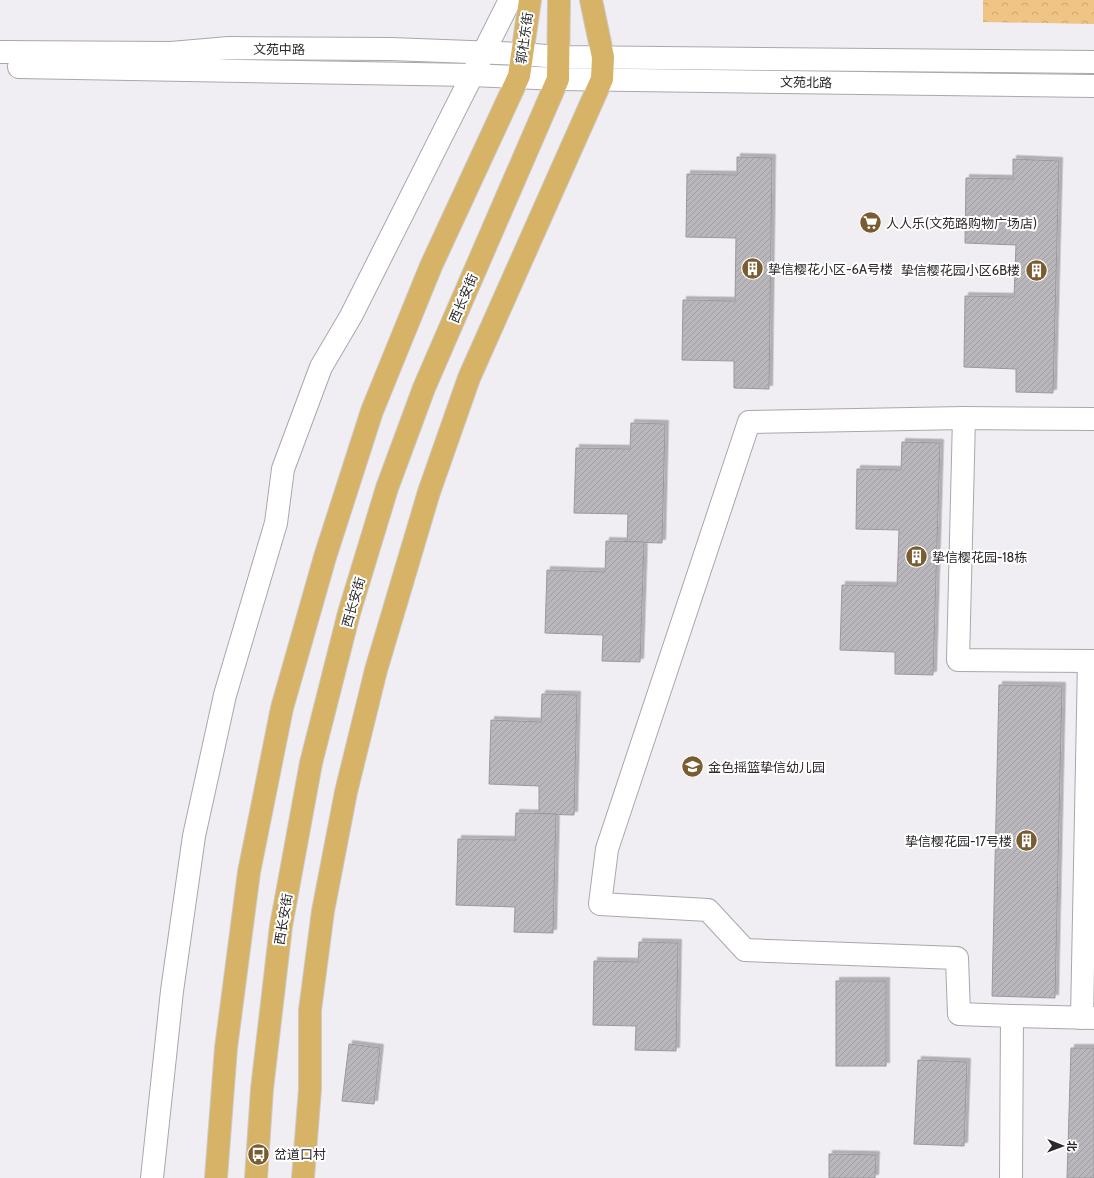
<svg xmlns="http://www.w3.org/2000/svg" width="1094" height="1178" viewBox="0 0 1094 1178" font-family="Cabin,'Noto Sans SC',sans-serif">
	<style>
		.park { fill: url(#park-crowns) }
		.building { fill: url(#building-hatch); stroke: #9a989c; filter: url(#shadow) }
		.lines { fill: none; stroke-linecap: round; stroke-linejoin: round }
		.minor-casing { stroke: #aaa7ac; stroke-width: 24 }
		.major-casing { stroke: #ccc; stroke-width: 24 }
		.minor { stroke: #fff; stroke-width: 22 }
		.major { stroke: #d7b367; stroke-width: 22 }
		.labels { text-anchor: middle; stroke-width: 4; stroke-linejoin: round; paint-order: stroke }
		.street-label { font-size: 13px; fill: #2b292b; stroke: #fff }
		.poi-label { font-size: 13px; fill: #2b292b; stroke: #fff; text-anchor: start }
	</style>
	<defs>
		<pattern id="park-crowns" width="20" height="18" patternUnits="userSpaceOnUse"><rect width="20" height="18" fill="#efc484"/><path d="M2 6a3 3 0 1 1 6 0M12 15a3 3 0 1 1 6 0" fill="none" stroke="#cda872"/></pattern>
		<pattern id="building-hatch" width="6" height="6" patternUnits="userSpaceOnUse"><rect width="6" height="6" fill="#bab7bc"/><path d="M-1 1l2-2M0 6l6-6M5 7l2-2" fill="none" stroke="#a09da2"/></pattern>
		<filter id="shadow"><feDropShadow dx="3.5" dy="-3.5" stdDeviation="0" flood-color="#0004"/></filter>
	</defs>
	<rect width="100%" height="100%" fill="#f0eef3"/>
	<path class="park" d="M983,0h111v24l-111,-2z"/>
	<g class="building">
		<path d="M737,157l35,1 -3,231 -35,-1v-27l-52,-1 1,-60 52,1 1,-63 -50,-1 1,-63 50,1z"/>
		<path d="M1013,159l46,2 -6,232 -37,-1v-23l-52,-2 1,-71 49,1 2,-52 -51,-2 1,-65 47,1z"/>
		<path d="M631,423l34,1 -3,119 -35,-1 1,-28 -54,-1 2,-65 54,1z"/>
		<path d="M902,442l38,1 -7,232 -38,-1v-22l-55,-2 2,-65 55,1 2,-56 -43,-1 1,-60 44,1z"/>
		<path d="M606,541l38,1 -4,120 -38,-1 1,-26 -58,-2 2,-63 58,2z"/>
		<path d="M999,685l63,1 -7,312 -63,-2z"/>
		<path d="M542,694l35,1 -3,120 -35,-1v-28l-50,-2 2,-64 50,2z"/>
		<path d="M516,813l40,1 -3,119 -39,-1 1,-25 -59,-2 2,-66 57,1z"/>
		<path d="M639,942l39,1 -2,108 -41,-1 1,-24 -43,-1 1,-64 44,1z"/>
		<rect x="836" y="981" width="50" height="85"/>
		<path d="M349,1044l31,4 -6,56 -32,-3z"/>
		<path d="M1071,1048h23v130h-27z"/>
		<path d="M918,1060l49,2 -3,84 -50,-2z"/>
		<path d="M829,1154l47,1 -1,23h-46z"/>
	</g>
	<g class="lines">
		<defs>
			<g id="minor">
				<path d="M0,52l171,1 58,-5 162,1 131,5 36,3 536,5"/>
				<path d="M19,67l453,8 86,4 536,7"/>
				<path d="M964,418l-215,4 -142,427 -7,55 108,6 37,40 212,8 2,56 53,2"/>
				<path d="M1094,419l-130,-1 -6,242 136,1"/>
				<path d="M1082,1018l7,-357"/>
				<path d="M152,1178l20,-187 22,-155 31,-141 51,-172 7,-54 38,-102 30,-51 159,-316"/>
				<path d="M1011,1178l1,-162 82,2"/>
			</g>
			<g id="major">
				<path d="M216,1178l10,-130 23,-176 33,-164 43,-151 47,-146 59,-145 88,-190 11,-76"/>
				<path d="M256,1178l6,-89 19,-163 30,-163 38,-150 38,-125 37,-100 134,-309 1,-79"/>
				<path d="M303,1178l7,-89v-79l13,-99 23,-119 30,-122 53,-178 40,-114 133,-299 1,-22 -12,-57"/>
			</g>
		</defs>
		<use href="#minor" class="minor-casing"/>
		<use href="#major" class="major-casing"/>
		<use href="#minor" class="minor"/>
		<use href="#major" class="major"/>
	</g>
	<defs>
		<symbol id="supermarket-disc" viewBox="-11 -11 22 22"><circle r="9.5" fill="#795c30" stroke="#fff"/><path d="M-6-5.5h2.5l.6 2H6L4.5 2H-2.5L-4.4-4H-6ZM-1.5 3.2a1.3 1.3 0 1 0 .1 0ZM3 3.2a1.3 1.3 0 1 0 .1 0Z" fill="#fff"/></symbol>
		<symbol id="building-disc" viewBox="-11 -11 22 22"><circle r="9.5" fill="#795c30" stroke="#fff"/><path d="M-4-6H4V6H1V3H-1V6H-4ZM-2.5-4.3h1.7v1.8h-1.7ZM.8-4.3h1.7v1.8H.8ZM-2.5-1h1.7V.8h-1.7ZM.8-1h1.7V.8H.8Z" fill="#fff"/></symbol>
		<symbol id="school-disc" viewBox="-11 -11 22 22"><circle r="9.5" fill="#795c30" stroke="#fff"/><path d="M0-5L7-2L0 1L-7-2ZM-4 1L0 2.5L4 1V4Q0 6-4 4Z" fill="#fff"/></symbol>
		<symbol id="bus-disc" viewBox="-11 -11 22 22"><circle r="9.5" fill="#795c30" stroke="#fff"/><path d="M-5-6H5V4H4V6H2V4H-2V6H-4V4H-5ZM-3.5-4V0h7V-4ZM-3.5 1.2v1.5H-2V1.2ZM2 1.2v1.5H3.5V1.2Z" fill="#fff"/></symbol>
	</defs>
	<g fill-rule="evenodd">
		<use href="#supermarket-disc" x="858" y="210" width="25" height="25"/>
		<use href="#building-disc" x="740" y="256" width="25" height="25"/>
		<use href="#building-disc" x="1024" y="258" width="25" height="25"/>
		<use href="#building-disc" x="904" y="544" width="25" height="25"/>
		<use href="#school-disc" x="680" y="754" width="25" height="25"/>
		<use href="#building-disc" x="1014" y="828" width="25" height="25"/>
		<use href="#bus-disc" x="246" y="1142" width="25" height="25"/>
	</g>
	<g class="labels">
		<g class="street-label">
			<text transform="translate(524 38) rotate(-82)" y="5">郭杜东街</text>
			<text x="279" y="54">文苑中路</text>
			<text transform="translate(806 82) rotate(1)" y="5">文苑北路</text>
			<text transform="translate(463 298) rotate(-67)" y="5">西长安街</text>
			<text transform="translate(353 602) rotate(-74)" y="5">西长安街</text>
			<text transform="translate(283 919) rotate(-81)" y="5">西长安街</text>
		</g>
		<g class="poi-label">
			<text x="886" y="228">人人乐(文苑路购物广场店)</text>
			<text x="768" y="274">挚信樱花小区-6A号楼</text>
			<text x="1020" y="275" text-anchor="end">挚信樱花园小区6B楼</text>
			<text x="932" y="562">挚信樱花园-18栋</text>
			<text x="708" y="772">金色摇篮挚信幼儿园</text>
			<text x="1012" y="846" text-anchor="end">挚信樱花园-17号楼</text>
			<text x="274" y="1159">岔道口村</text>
		</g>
	</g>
	<g transform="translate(1062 1146) rotate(91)" stroke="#ffffff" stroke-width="3" paint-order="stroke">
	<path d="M0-3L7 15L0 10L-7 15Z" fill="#2b292b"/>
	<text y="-6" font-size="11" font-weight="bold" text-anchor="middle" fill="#2b292b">北</text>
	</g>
</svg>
